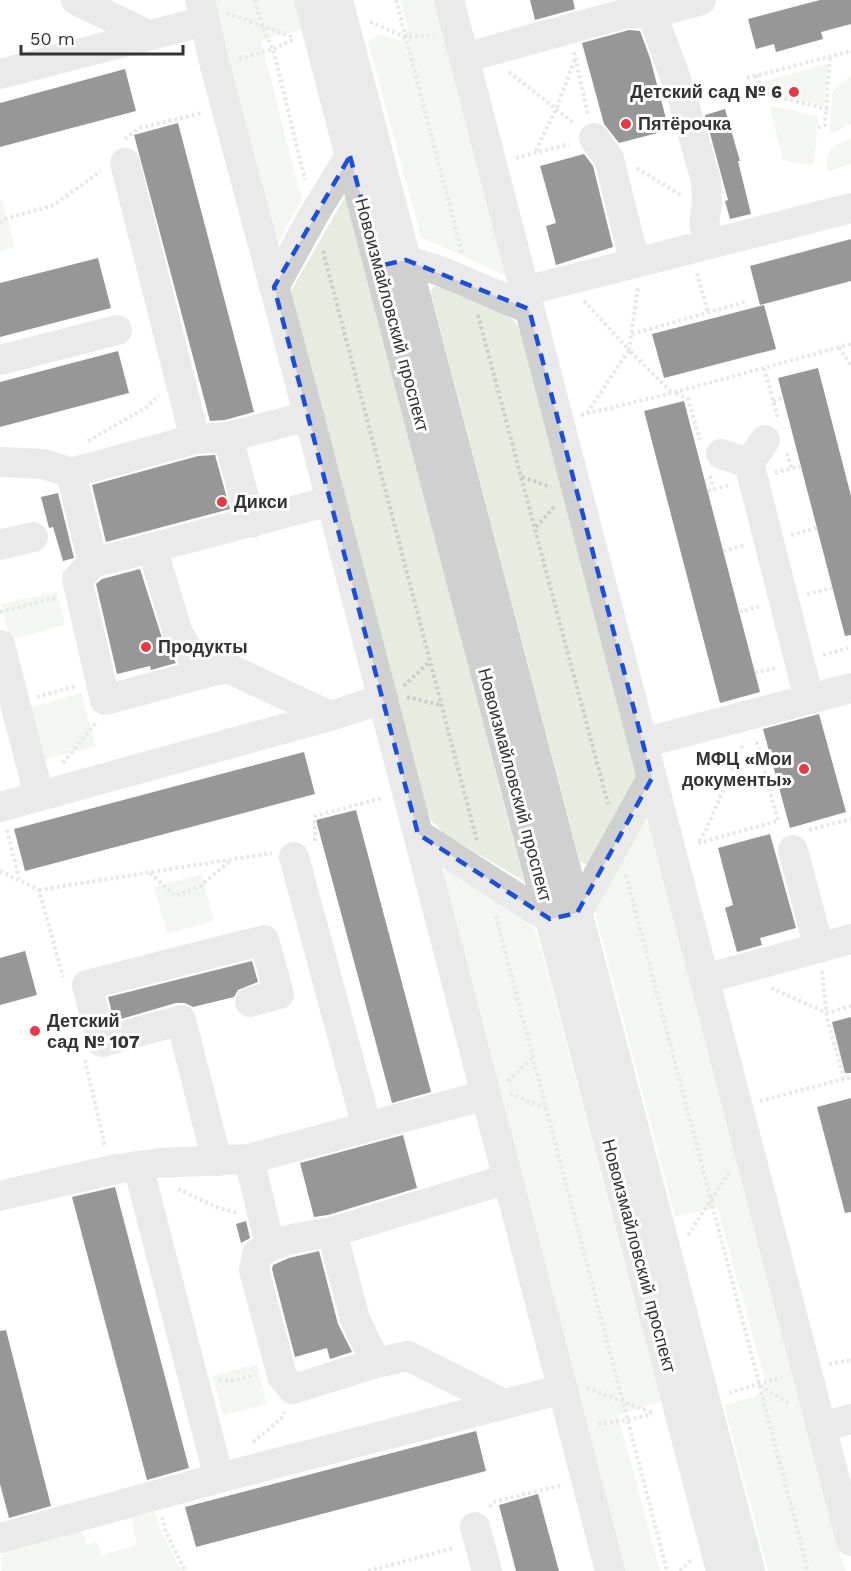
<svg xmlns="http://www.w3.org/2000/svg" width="851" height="1571" viewBox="0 0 851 1571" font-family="'Work Sans',sans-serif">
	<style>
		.green { fill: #e6ecdf }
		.building { fill: #1a1a1a }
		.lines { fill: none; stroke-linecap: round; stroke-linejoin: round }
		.path { stroke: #cdcdcd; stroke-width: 4; stroke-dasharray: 3 3; stroke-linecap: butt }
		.minor { stroke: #d0d0d0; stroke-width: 30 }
		.marked { fill: none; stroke: #1d4ed8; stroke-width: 4.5; stroke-dasharray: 12 8; stroke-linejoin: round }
		.poi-dot { fill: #e63946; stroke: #fff; stroke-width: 2 }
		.labels { text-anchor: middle; stroke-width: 6; stroke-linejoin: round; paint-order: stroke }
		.poi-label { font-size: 18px; font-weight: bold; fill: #333; stroke: #fff; text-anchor: start }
		.street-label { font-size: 18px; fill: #333; stroke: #fff }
	</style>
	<rect width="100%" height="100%" fill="#fff"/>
	<g class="green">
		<path d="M212,0h81l8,30 -40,11 41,159 -26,47z"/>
		<path d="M400,0h35l73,277 -87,-40 -53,-195 10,-8 22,7 8,-13z"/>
		<path d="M828,64l-4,42 -61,-14 -3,-10z"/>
		<path d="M851,76v48l-19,9 -3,-2 4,-40z"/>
		<path d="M773,106l44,10 1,4 -4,42 -3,3 -26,-4 -2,-2 -13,-50z"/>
		<path d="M851,138v26l-22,7 -3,-3c2,-23 5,-20 25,-30z"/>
		<path d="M346,195l178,686 -81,-48 -12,-13 -9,-20 -131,-509z"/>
		<path d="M0,200h2l13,47 -15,4z"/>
		<path d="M438,283h6l67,35 8,9 118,450 -48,86 -4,1 -5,-2 -149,-568v-4z"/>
		<path d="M57,592l8,33 -55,15 -9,-36z"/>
		<path d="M81,693l15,53 -52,14 -15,-52z"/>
		<path d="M644,820l5,5 196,746h-77l-44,-166 30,-8 9,-8 1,-13 -47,-169 -42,10 -80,-305 4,-14z"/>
		<path d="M446,870h4l76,51 8,7 4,9 123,465 -43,13 42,156h-37l-180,-699z"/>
		<path d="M202,874l12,47 -47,13 -13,-47z"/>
		<path d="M257,1364l10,40 -44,12 -10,-40z"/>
		<path d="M155,1512l7,21 19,38h-179l-1,-12 3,-9 76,-26 6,21 11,-3 5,13 35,-10 -6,-27z"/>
	</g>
	<g class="building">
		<path d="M530,0h43l2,9 -40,11z"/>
		<path d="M820,0h31v24l-30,8 2,7 -47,13 -2,-8 -18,5 -8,-30z"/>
		<path d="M629,30l11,1 10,27 19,72 -50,13 -15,-19 -22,-81z"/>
		<path d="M125,69l11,42 -136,36v-44z"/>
		<path d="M725,109l15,52h-2l13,53 -21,5 -5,-18 3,-1 -23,-85z"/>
		<path d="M178,123l76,289 -29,8 -15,1 -76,-286z"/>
		<path d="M584,154l9,12 20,81 -57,18 -10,-39 10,-3 -16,-57z"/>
		<path d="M851,239v42l-91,24 -10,-39z"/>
		<path d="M98,258l13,50 -111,29v-54z"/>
		<path d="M764,305l12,44 -112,29 -12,-44z"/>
		<path d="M118,351l11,42 -129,34v-45z"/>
		<path d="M818,368l33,128v139l-6,1 -67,-258z"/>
		<path d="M684,401l76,291 -40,11 -76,-292z"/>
		<path d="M215,455l15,54 -124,33 -14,-57 106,-29z"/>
		<path d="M58,493l16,65 -11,3 -10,-34 -4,1 -8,-31z"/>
		<path d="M140,569l22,69 14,25 -25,7 -1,-4 -33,8 -21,-90 6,-5z"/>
		<path d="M819,714l27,98 -56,16 -27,-99z"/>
		<path d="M304,752l11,42 -290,77 -11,-42z"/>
		<path d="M356,810l75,282 -39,11 -76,-283z"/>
		<path d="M770,834l26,94 -36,10 2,7 -25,7 -12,-44 8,-3 -15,-57z"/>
		<path d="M25,951l12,44 -37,10v-47z"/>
		<path d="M252,961l6,21 -20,8 -4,7 -41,10 -8,-4h-9l-62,18 -6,-24z"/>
		<path d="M851,1017v56h-6l-13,-51z"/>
		<path d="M851,1098v114l-6,1 -28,-106z"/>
		<path d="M403,1135l14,53 -89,27 -14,2 -14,-54z"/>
		<path d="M115,1187l74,281 -42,12 -75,-283z"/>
		<path d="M246,1221l4,17 -9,5 -5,-19z"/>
		<path d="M319,1251l19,73 14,28 -22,7 -3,-11 -32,9 -23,-88 1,-4 16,-7z"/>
		<path d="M6,1330l45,176 -42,12 -9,-34v-153z"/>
		<path d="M476,1431l10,40 -290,76 -11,-40z"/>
		<path d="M538,1494l21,77h-43l-17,-66z"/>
	</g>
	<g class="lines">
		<g class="path">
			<path d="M255,0l7,26 11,23 32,131"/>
			<path d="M396,0l66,253"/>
			<path d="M227,13l66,24"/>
			<path d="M370,22l35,15 29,-2"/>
			<path d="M574,52l14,63"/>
			<path d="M239,59l34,-10 21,-10"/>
			<path d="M509,72l65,51"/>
			<path d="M756,75l6,18 69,17"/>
			<path d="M747,78l104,-27"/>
			<path d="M818,128l7,-3 5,-69"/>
			<path d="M125,139l14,-11 63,-15"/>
			<path d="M536,151l20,-42 19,-50"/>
			<path d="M516,158l53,-14"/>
			<path d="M637,168l45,28"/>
			<path d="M0,223l5,-4 49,-14 47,-34"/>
			<path d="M323,251l154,590"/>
			<path d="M697,273l11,40"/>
			<path d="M584,301l45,49 9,-63"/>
			<path d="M478,315l130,489"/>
			<path d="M632,334l113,-32"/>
			<path d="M839,347l12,19"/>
			<path d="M764,368l14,51"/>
			<path d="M676,393l12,6 12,41"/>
			<path d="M773,401l10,-3"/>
			<path d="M587,413l42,-63 43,43"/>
			<path d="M581,415l91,-22 179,-49"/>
			<path d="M88,441l59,-34 12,-12"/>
			<path d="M787,453l4,15"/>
			<path d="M775,473l26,-7"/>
			<path d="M710,476l4,13"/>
			<path d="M522,477l29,10"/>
			<path d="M708,491l22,-6"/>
			<path d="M536,527l19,-21"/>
			<path d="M791,535l26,-7"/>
			<path d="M723,551l23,-6"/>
			<path d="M807,594l25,-6"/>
			<path d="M0,612l56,-14"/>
			<path d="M739,612l23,-6"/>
			<path d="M823,655l25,-7"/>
			<path d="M755,673l20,-5"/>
			<path d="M404,686l26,-25"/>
			<path d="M37,697l39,-11"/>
			<path d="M407,697l34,8"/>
			<path d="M63,763l33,-40"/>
			<path d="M7,830l12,48"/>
			<path d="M809,830l42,-11"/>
			<path d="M315,841v-25l67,-18"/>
			<path d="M699,841l7,-11 38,-88"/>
			<path d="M698,843l80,-22 -22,-82"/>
			<path d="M0,871l39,19 24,87"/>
			<path d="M150,873l25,23 25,-10 30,-25"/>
			<path d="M626,875l182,696"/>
			<path d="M39,890l233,-37"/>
			<path d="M496,916l171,655"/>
			<path d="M822,971l5,47 17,60"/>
			<path d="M771,988l56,25 24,-7"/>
			<path d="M85,1060l20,86"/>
			<path d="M508,1081l25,-24"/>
			<path d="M510,1094l36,14"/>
			<path d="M760,1101l91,-24"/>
			<path d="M178,1189l38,18 21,6"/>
			<path d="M688,1235l42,-64"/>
			<path d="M829,1364l22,-4"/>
			<path d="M219,1380l12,1 24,-6"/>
			<path d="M760,1386l30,18"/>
			<path d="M587,1388l66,25"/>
			<path d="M729,1393l53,-16"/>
			<path d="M598,1424l30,-4 24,-6"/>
			<path d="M253,1442l28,-23 3,-7"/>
			<path d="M490,1507l3,-5 69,-17"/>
			<path d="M162,1517l4,15 19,39"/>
			<path d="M368,1571l86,-23"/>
			<path d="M680,1571l12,-12"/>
		</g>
		<g class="minor">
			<path d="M76,0l70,34"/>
			<path d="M200,0l15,66 94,350 301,1155"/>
			<path d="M309,0l412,1571"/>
			<path d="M338,0l412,1571"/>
			<path d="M449,0l402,1541"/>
			<path d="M652,14l29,79 25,88 1,22 -3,20 6,21"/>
			<path d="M464,58l163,-45 25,1 49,-14"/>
			<path d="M0,74l205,-53"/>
			<path d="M594,138l15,21 26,104"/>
			<path d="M125,163l70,276"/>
			<path d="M392,263l14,-3 37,12 86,37"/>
			<path d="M274,287l39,-71 37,-60 10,-3"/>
			<path d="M525,291l326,-83"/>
			<path d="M0,360l117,-30"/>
			<path d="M309,416l-81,21 -33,2 -124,34 22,90 238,-62"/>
			<path d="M228,437l23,86"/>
			<path d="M765,440l-16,23 60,236"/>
			<path d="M721,454l28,9"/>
			<path d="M0,462l44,2 27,9"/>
			<path d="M0,545l33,-8"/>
			<path d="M93,563l-16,16 28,121 97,-26 -24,-41 -26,-85"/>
			<path d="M0,645l39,151"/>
			<path d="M202,674l26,-6 102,48"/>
			<path d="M643,743l208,-55"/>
			<path d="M0,807l330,-91 53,-17"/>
			<path d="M418,834l132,85 27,-6 75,-135"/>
			<path d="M793,850l26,98"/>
			<path d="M294,857l73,270"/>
			<path d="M704,979l147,-40"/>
			<path d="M249,1159l21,86"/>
			<path d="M217,1161l-36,-141 -79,22 -15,-57 177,-45 15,54 -29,8"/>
			<path d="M138,1166l81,312"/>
			<path d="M0,1196l111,-26 48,-7 90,-4 237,-64"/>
			<path d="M332,1232l23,87 21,44"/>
			<path d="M504,1404l-96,-48 -32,7 -83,26 -11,-13 -28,-106 3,-16c22,-15 49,-18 75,-22l175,-53"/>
			<path d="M821,1427l30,-8"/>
			<path d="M475,1527l12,44"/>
			<path d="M0,1538l219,-60 344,-89"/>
		</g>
	</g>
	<path d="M0 0H851V1571H0ZM350,156l29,110 27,-6 123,49 123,469 -75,135 -27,6 -132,-85 -144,-547z" fill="#fff" fill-opacity=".55" fill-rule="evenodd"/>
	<path class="marked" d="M350,156l29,110 27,-6 123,49 123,469 -75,135 -27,6 -132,-85 -144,-547z"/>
	<g class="poi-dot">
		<circle cx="794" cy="92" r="6"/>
		<circle cx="626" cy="124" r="6"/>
		<circle cx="222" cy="502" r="6"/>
		<circle cx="146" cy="647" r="6"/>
		<circle cx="804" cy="769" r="6"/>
		<circle cx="35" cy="1031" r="6"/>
	</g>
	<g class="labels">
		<g class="poi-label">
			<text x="782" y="98" text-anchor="end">Детский сад № 6</text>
			<text x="638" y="130">Пятёрочка</text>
			<text x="234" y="508">Дикси</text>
			<text x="158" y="653">Продукты</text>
			<text x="792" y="765" text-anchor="end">МФЦ «Мои<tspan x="792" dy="21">документы»</tspan></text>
			<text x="47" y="1027">Детский<tspan x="47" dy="21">сад № 107</tspan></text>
		</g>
		<g class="street-label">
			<text transform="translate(392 315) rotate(75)" y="6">Новоизмайловский проспект</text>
			<text transform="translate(515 785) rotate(75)" y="6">Новоизмайловский проспект</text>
			<text transform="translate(639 1256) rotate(75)" y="6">Новоизмайловский проспект</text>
		</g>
	</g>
	<path d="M21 45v9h162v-9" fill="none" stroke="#333333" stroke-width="3"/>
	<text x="30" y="45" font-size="18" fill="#333333" stroke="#ffffff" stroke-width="4.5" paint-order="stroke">50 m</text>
</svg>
